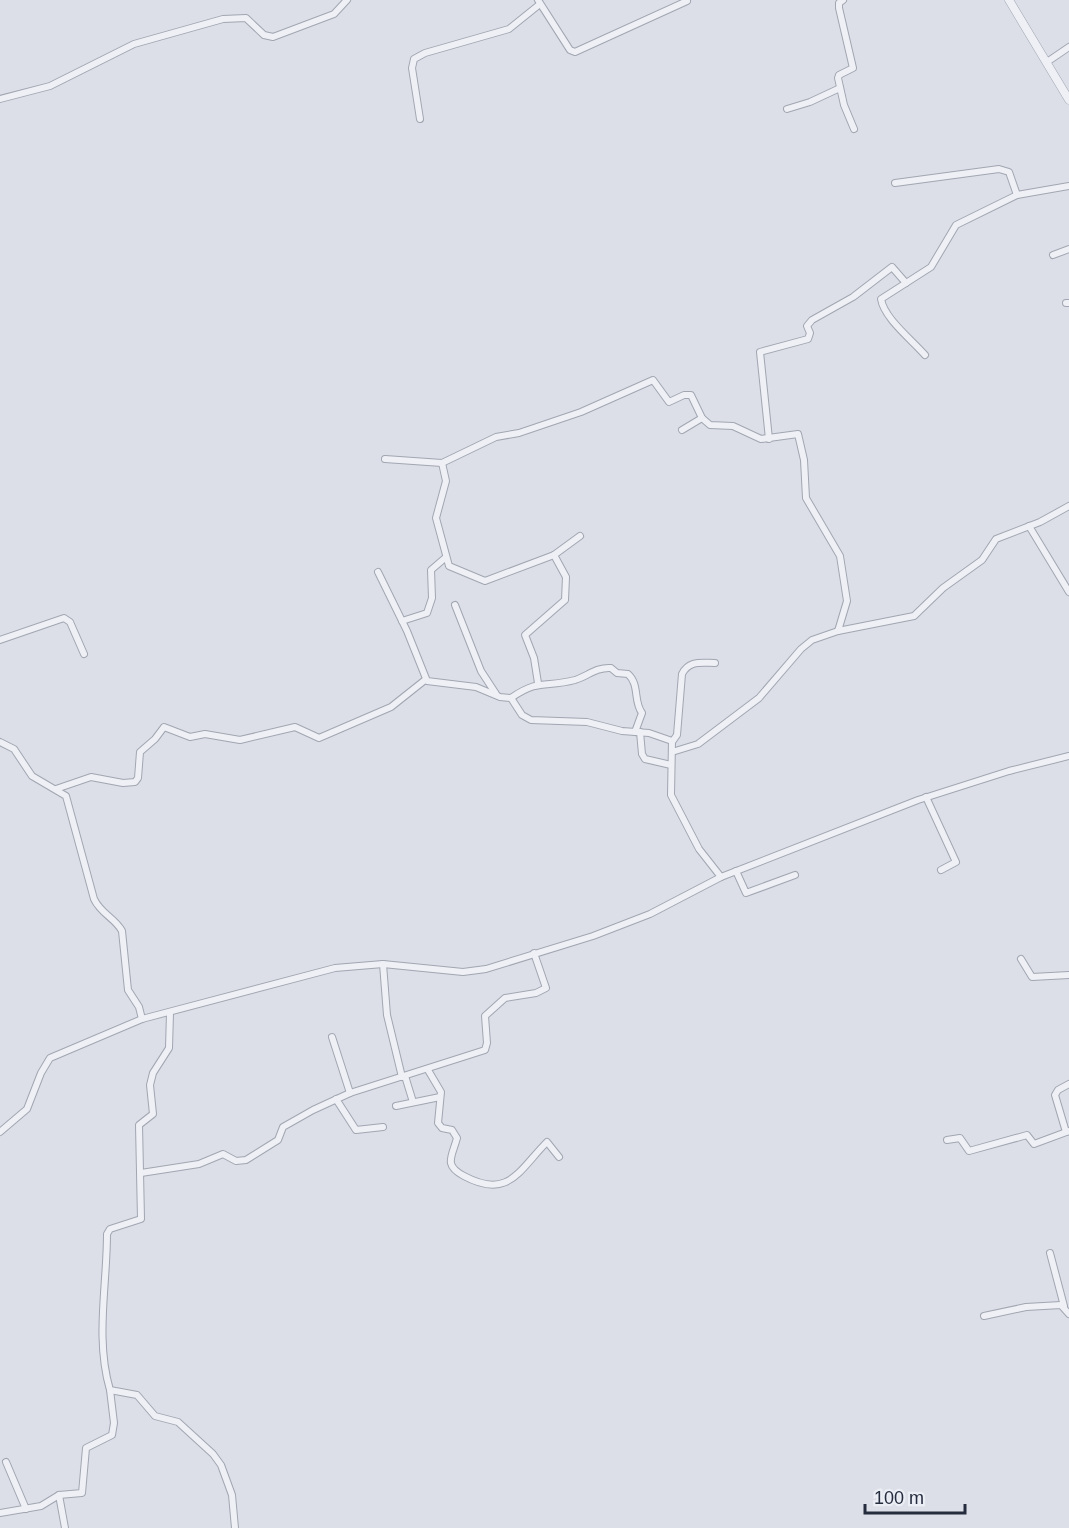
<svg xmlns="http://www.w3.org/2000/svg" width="1069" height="1528" viewBox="0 0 1069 1528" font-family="Arial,sans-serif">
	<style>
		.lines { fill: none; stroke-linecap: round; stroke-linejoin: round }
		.minor-casing { stroke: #a1a6b1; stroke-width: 8 }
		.tertiary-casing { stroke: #a1a6b1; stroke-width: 9 }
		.minor { stroke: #eef0f5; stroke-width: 6 }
		.tertiary { stroke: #eef0f5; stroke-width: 8 }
	</style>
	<rect width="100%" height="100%" fill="#dcdfe7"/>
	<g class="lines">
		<defs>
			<g id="minor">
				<path d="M538,0l32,50 5,2 112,-51"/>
				<path d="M843,0l-4,3v5l14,60 -14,7 -1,3 6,27 10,24"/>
				<path d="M1047,62l22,-15"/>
				<path d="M0,99l50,-13 84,-42 89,-25 23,-1 18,17 9,2 61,-23 13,-14"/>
				<path d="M787,109l23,-7 30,-14"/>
				<path d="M420,119l-8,-51 2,-9 11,-6 84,-24 31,-25"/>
				<path d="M895,183l104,-14 10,3 8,23"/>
				<path d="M1053,255l16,-6"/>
				<path d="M1066,303h3"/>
				<path d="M925,355c-14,-16 -41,-37 -44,-56l50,-32 25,-42 61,-30 52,-9"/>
				<path d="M682,430l20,-12"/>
				<path d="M769,439l-9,-87 48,-13 2,-6 -3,-7 5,-6 41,-23 39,-30 14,16"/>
				<path d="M385,459l57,4 54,-26 23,-4 62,-21 72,-32 16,22 15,-7h7l11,23 8,7 23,1 28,13 37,-5 6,26 2,38 34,58 7,45 -9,30"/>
				<path d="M442,463l4,18 -10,37 13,48 36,15 69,-26"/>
				<path d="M1029,526l40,66"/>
				<path d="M378,572l29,59 20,50 49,6 24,10 11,1 11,17 9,5 56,2 35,9 27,2 23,8 -1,54 28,54 22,28"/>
				<path d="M455,605l26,66 15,23"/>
				<path d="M402,621l25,-8 5,-15 -1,-28 14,-12"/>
				<path d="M0,640l64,-22 6,4 14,32"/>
				<path d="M538,683l-4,-25 -9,-23 40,-35 1,-23 -12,-22 26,-19"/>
				<path d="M511,698c29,-20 34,-10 64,-18 13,-4 21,-13 36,-12l6,5 11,1c12,11 5,27 14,39l-7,19"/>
				<path d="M640,732l2,22 3,5 26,6"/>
				<path d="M0,742l14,7 18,27 34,20 28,103c7,15 21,19 28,32l6,59 11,17 3,12"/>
				<path d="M672,742l5,-7 5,-61c7,-14 19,-11 33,-11"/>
				<path d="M672,752l26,-8 61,-46 42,-49 11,-9 26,-9 76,-15 29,-28 39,-28 14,-21 44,-17 29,-16"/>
				<path d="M56,789l35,-12 32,6 12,-1 3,-4 2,-26 15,-13 9,-12 26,10 15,-3 35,6 55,-13 24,11 72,-31 34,-27"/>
				<path d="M926,797l30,65 -15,8"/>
				<path d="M736,871l10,22 49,-18"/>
				<path d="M1021,959l11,18 37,-2"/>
				<path d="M383,964l4,51 15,62"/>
				<path d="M170,1013l-1,35 -16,25 -3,12 3,29 -14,11 2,94 -31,10 -3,5c0,52 -12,105 3,156l27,5 18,21 23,6 35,32 8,11 11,30 3,33"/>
				<path d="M332,1037l18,56"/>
				<path d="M428,1070l13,22 -3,31 4,5 10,2 5,8c-5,19 -14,27 7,38 45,24 55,-6 83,-34l12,15"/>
				<path d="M405,1076l8,26"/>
				<path d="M336,1099l20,31 27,-3"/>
				<path d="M396,1106l44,-9"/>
				<path d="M0,1132l27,-23 14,-36 9,-15 92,-39 193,-51 48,-4 80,8 23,-3 107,-33 57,-22 71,-37 197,-77 91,-29 60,-15"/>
				<path d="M1066,1132l-11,-37 3,-5 11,-6"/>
				<path d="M947,1140l13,-2 9,13 58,-16 7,9 35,-13"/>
				<path d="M141,1173l58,-9 24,-10 13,7 10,-1 32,-20 5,-13 30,-17 37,-17 135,-43 2,-7 -2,-27 20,-18 31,-5 10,-5 -12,-35"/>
				<path d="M1050,1253l14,53"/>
				<path d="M984,1316l42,-9 35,-2 8,9"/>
				<path d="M6,1462l20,47"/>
				<path d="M0,1513l41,-7 18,-11"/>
				<path d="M65,1528l-6,-33 23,-2 4,-45 26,-13 2,-12 -4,-33"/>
			</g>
			<path id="tertiary" d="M1009,0l60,100"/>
		</defs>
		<use href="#minor" class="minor-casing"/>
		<use href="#tertiary" class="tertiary-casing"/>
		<use href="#minor" class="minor"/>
		<use href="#tertiary" class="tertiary"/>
	</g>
	<path d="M865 1504v9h100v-9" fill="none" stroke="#252c3e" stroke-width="3"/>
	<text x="874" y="1504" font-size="18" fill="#252c3e" stroke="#ebeef5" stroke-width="4.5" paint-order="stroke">100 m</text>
</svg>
